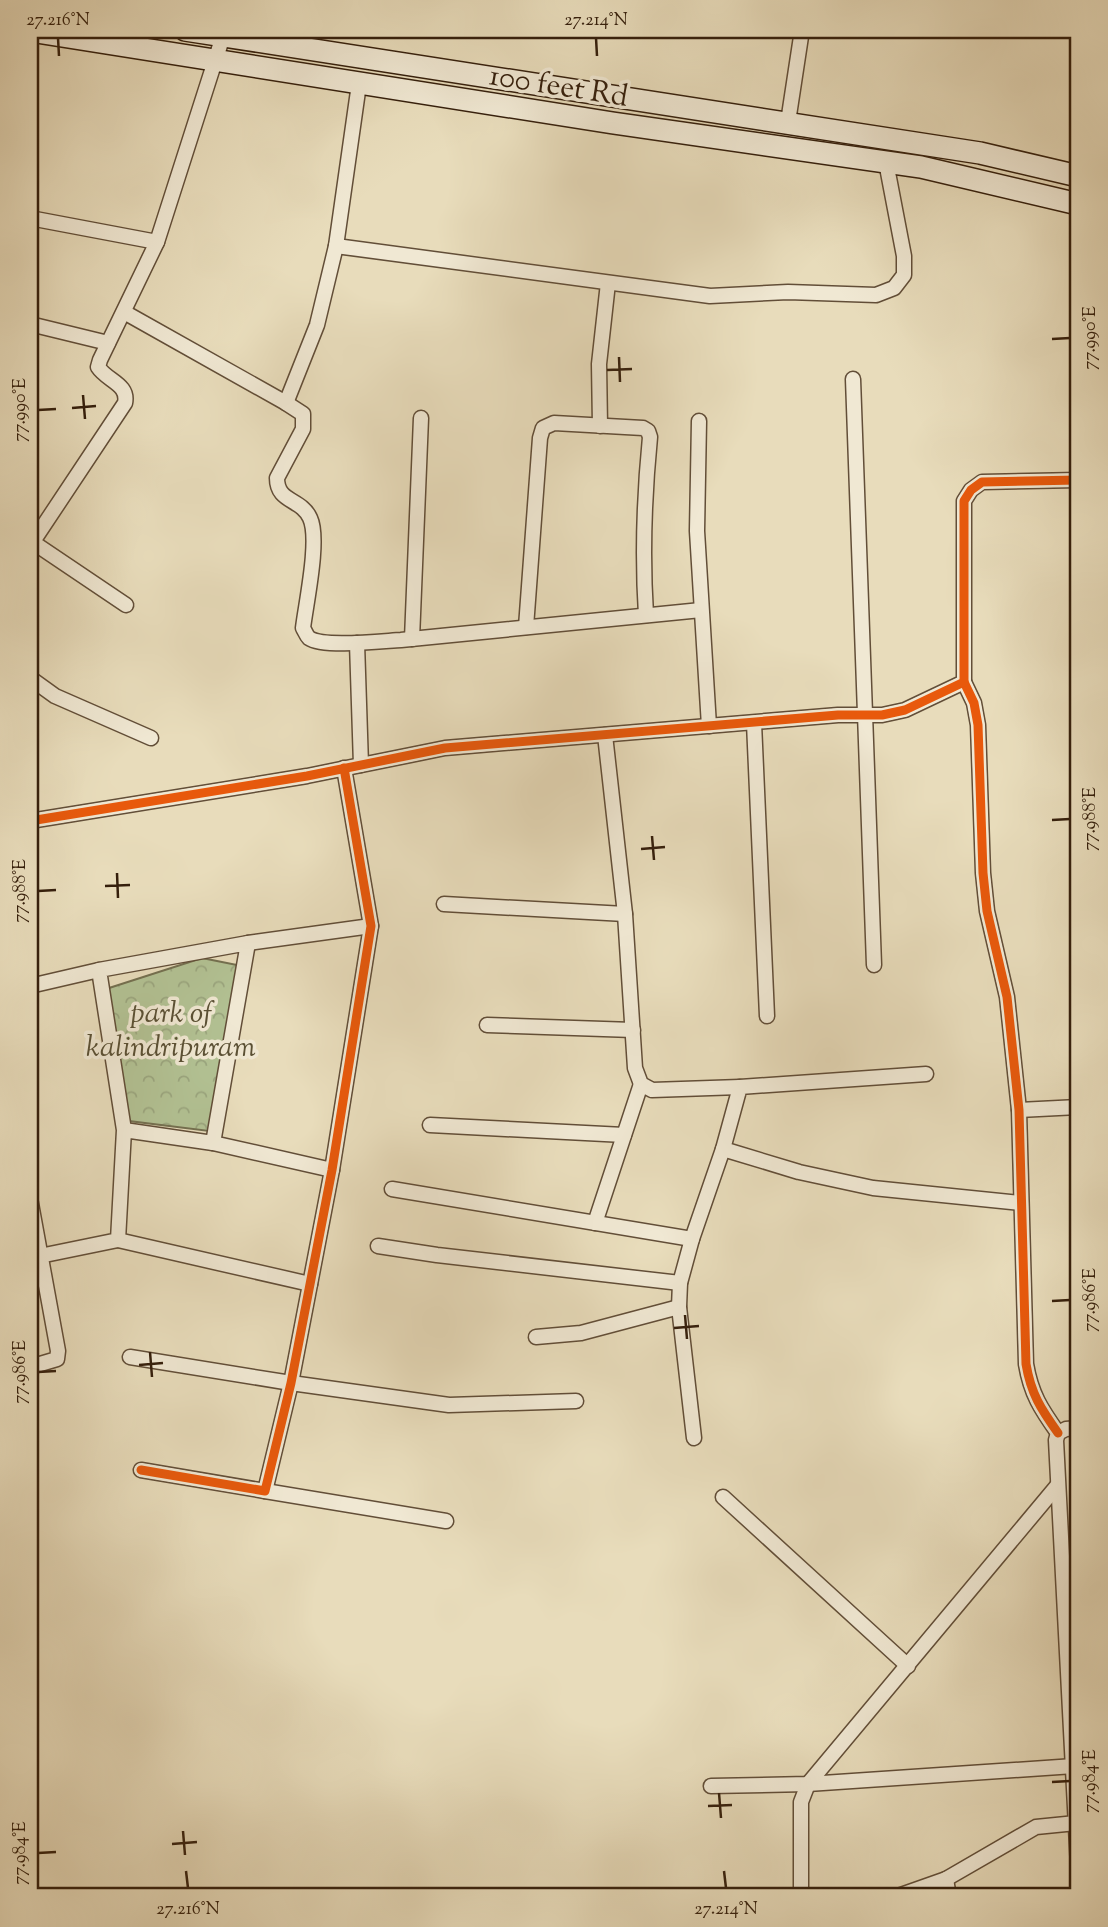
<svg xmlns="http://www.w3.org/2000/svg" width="1108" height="1927" viewBox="0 0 1108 1927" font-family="'Sorts Mill Goudy',serif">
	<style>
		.park { fill: url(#park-crowns); stroke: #747050; stroke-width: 2 }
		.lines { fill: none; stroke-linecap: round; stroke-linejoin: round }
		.street-casing { stroke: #624e38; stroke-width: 17 }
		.secondary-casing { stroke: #351f0c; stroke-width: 24 }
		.street { stroke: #f0e8d3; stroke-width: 14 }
		.secondary { stroke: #f0e8d3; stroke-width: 21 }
		.cycleway-casing { stroke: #f0e8d3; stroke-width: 13 }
		.cycleway { stroke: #e8590c; stroke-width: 9 }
		.ticks { fill: none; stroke: #351f0c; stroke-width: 2.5 }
		.labels { text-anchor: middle; stroke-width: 7; stroke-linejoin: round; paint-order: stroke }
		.street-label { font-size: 30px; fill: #351f0c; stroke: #f0e8d3 }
		.park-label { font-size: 30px; font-style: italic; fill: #5a5034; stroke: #f0e8d3 }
		.neatline { fill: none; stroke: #351f0c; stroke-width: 2.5 }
		.ticks-label { font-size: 18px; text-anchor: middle; fill: #351f0c }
	</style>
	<defs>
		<pattern id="park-crowns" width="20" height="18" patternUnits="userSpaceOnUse" patternTransform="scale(1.75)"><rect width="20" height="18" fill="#b2c193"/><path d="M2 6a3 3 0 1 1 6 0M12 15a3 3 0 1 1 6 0" fill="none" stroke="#9aa57e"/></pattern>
	</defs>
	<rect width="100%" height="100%" fill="#e8dcbb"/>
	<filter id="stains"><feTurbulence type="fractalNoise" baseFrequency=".00286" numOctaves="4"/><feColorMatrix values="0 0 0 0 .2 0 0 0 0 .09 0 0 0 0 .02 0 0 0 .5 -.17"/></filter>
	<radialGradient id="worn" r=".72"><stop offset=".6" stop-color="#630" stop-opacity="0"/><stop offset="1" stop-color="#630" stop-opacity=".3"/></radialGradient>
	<path class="park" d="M202,958l40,8 -33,165 -80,-10 -23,-132z"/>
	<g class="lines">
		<defs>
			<g id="street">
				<path d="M788,122l14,-92"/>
				<path d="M30,218l127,24"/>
				<path d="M336,246l374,50 78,-4 88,3 18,-7 10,-13v-19l-18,-94"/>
				<path d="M124,312l162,91 31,-78 19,-79 23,-162"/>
				<path d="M30,324l78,19"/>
				<path d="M853,379l21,586"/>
				<path d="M286,403l17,11v15l-26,49c0,25 24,20 33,40 10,21 -4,85 -7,110 2,3 3,7 6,10 14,10 74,3 92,2l300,-30"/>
				<path d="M699,421l-2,110 12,195"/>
				<path d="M600,426l-1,-62 9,-81"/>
				<path d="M31,541l95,64"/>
				<path d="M30,546l95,-143c4,-19 -18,-22 -27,-36l2,-7 57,-118 66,-206"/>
				<path d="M526,627l14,-189 3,-10 11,-5 89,5 5,3 2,6c-6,61 -8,117 -4,178"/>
				<path d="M412,639l9,-221"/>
				<path d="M357,643l4,122"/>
				<path d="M30,678l25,18 96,42"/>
				<path d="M964,682l10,21 4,22 5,148 4,38 20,86 12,113 7,254c5,30 15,45 32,69"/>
				<path d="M754,723l13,293"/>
				<path d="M605,735l20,179 10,154 6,16 11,6 88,-3"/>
				<path d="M30,821l277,-45 138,-28 393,-33h44l23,-5 59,-28v-181l7,-11 11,-8 96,-2"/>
				<path d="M444,904l181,10"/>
				<path d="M248,943l123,-17"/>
				<path d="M30,986l69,-16"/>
				<path d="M487,1025l146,5"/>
				<path d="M926,1074l-186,13 -17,62 76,23 74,16 148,15"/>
				<path d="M1019,1110l59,-3"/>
				<path d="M430,1125l194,10"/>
				<path d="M213,1143l119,27"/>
				<path d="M392,1189l300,50"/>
				<path d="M30,1198l28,153 -1,8 -27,8"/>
				<path d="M595,1223l46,-139"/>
				<path d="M118,1240l192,44"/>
				<path d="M378,1246l59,9 243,28"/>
				<path d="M30,1258l88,-18 6,-110 -25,-160 149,-27 -35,200 -89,-13"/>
				<path d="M536,1337l45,-4 98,-26"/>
				<path d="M130,1357l161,26 158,22 127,-4"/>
				<path d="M1078,1428l-12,1 -8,4 -2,7 22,426"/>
				<path d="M694,1438l-15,-131 1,-24 12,-44 31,-90"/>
				<path d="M141,1470l124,21 26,-108 41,-213 39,-244 -27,-158"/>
				<path d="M265,1491l181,30"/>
				<path d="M723,1497l185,169"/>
				<path d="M711,1786l97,-2 266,-18"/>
				<path d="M946,1879l3,18"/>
				<path d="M801,1897v-95l7,-18 249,-298"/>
				<path d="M895,1897l51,-18 90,-52 40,-4"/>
			</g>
			<g id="secondary">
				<path d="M185,30l795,123 98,23"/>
				<path d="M30,31l583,92 308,44 157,37"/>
			</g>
		</defs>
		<use href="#street" class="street-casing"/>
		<use href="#secondary" class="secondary-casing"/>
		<use href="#street" class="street"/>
		<use href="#secondary" class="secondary"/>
		<defs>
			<g id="cycleway">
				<path d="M964,682l10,21 4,22 5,148 4,38 20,86 12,113 7,254c5,30 15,45 32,69"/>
				<path d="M30,821l277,-45 138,-28 393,-33h44l23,-5 59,-28v-181l7,-11 11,-8 96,-2"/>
				<path d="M141,1470l124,21 26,-108 41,-213 39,-244 -27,-158"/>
			</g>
		</defs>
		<use href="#cycleway" class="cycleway-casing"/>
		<use href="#cycleway" class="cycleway"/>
	</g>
	<path class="ticks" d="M58,38l1,18M596,38l1,18M1052,339l18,-1M619,357l1,25M607,370l25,-1M83,395l2,24M72,408l24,-2M38,410l18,-1M1052,820l18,-1M652,836l2,24M641,849l24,-2M117,873l1,25M105,886l25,-1M38,891l18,-1M1052,1301l18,-1M685,1315l2,24M674,1328l25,-2M150,1352l2,25M139,1365l24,-2M38,1372l18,-1M1052,1782l18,-1M719,1793l2,25M708,1806l24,-1M183,1831l2,24M172,1844l25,-2M38,1853l18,-1M186,1871l2,17M724,1871l2,17"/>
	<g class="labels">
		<g class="street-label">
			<text transform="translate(559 85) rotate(9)" y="10">100 feet Rd</text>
		</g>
		<g class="park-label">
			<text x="171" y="1022">park of<tspan x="171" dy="34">kalindripuram</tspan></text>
		</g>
	</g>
	<rect width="1108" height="1927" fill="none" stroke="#e8dcbb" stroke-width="77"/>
	<rect x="38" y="38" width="1032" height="1850" class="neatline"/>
	<g class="ticks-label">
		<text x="58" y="25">27.216°N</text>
		<text x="596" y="25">27.214°N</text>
		<text transform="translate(1089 338) rotate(-90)" y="6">77.990°E</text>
		<text transform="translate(19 410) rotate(-90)" y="6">77.990°E</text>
		<text transform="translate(1089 819) rotate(-90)" y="6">77.988°E</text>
		<text transform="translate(19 891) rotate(-90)" y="6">77.988°E</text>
		<text transform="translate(1089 1300) rotate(-90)" y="6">77.986°E</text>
		<text transform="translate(19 1372) rotate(-90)" y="6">77.986°E</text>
		<text transform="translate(1089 1781) rotate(-90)" y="6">77.984°E</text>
		<text transform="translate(19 1853) rotate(-90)" y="6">77.984°E</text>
		<text x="188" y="1914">27.216°N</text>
		<text x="726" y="1914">27.214°N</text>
	</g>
	<rect width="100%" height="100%" filter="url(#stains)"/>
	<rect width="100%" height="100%" fill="url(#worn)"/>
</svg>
